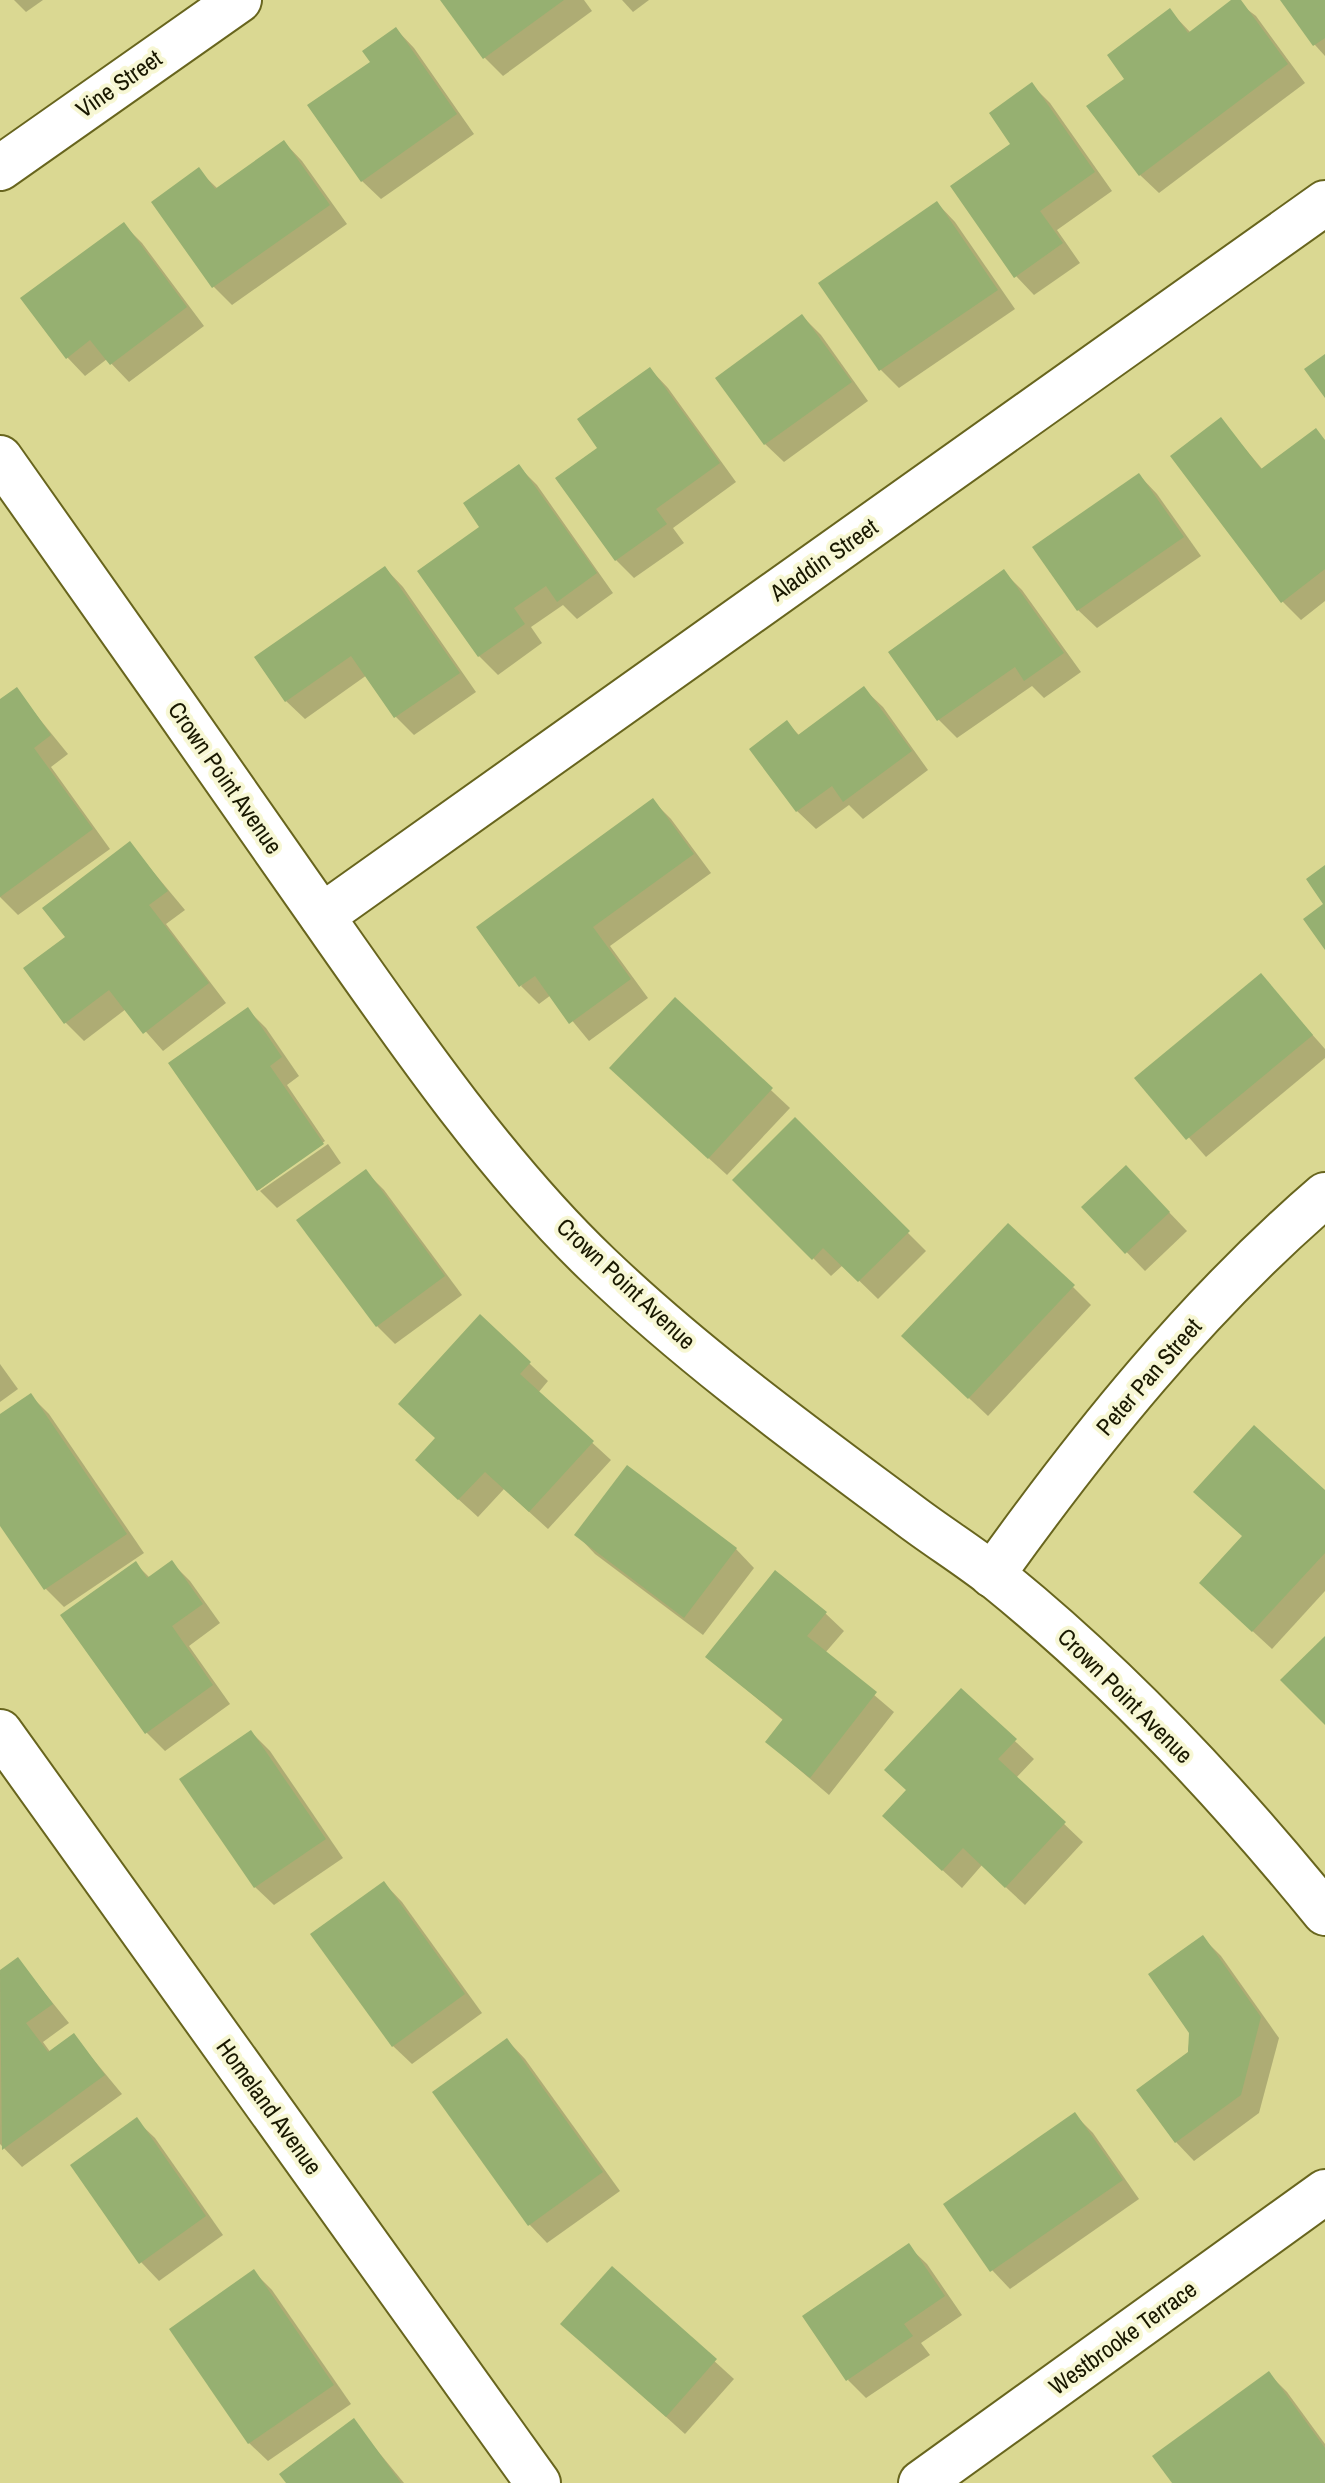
<svg xmlns="http://www.w3.org/2000/svg" width="1325" height="2483" viewBox="0 0 1325 2483" font-family="'Archivo Narrow',sans-serif">
	<style>
		.shadow { fill: #0003 }
		.building { fill: #96b071 }
		.lines { fill: none; stroke-linecap: round; stroke-linejoin: round }
		.minor-casing { stroke: #68651e; stroke-width: 48 }
		.minor { stroke: #fff; stroke-width: 44 }
		.labels { text-anchor: middle; stroke-width: 8; stroke-linejoin: round; paint-order: stroke }
		.street-label { font-size: 24px; fill: #191800; stroke: #f7f7d4 }
	</style>
	<rect width="100%" height="100%" fill="#dad892"/>
	<g class="shadow">
		<path d="M14,0h29l-17,12z"/>
		<path d="M443,0h141l8,11 -89,65 -19,-19z"/>
		<path d="M622,0h27l-16,12z"/>
		<path d="M1235,0l21,16 49,67 -146,110 -19,-18 30,-164 21,22z"/>
		<path d="M1282,0h43v56l-10,-11z"/>
		<path d="M396,29l18,19 60,86 -93,65 -19,-18 -52,-76 62,-43z"/>
		<path d="M1032,85l18,18 62,88 -55,39 23,33 -46,32 -18,-19 -3,-131z"/>
		<path d="M284,142l18,19 45,63 -115,81 -18,-18 -61,-84 45,-33 20,19z"/>
		<path d="M937,203l18,19 60,87 -116,79 -18,-18 -61,-86z"/>
		<path d="M123,224l19,19 62,83 -75,56 -22,-23 -22,17 -18,-19z"/>
		<path d="M802,316l19,19 47,66 -84,61 -19,-18z"/>
		<path d="M650,369l18,19 68,94 -63,46 11,15 -50,35 -18,-18 -16,-112z"/>
		<path d="M1221,420l42,50 62,-30v161l-24,19 -19,-19z"/>
		<path d="M519,467l18,18 76,108 -36,26 -14,-14 -32,22 11,16 -44,32 -19,-19 -59,-84 62,-45z"/>
		<path d="M1139,475l18,19 44,62 -104,72 -19,-18 -43,-62z"/>
		<path d="M385,568l18,19 73,105 -62,43 -18,-18 -29,-42 -62,44 -19,-18z"/>
		<path d="M1004,572l18,18 59,82 -37,26 -12,-12 -75,52 -18,-18 -48,-68z"/>
		<path d="M864,689l19,18 45,63 -65,49 -14,-14 -33,24 -19,-18 -10,-88 13,13z"/>
		<path d="M16,690l52,64 -17,13 59,82 -92,66 -18,-18v-195z"/>
		<path d="M653,801l18,18 40,54 -101,73 38,52 -59,43 -38,-46 -12,9 -18,-18z"/>
		<path d="M130,844l55,66 -19,14 60,79 -63,48 -37,-42 -42,32 -19,-19 2,-85z"/>
		<path d="M1260,975l65,74v9l-119,99 -69,-79z"/>
		<path d="M675,1000l115,108 -63,67 -97,-89z"/>
		<path d="M248,1010l18,18 33,48 -12,9 38,56 -66,49 -88,-126z"/>
		<path d="M795,1120l131,131 -48,48 -35,-34 -12,11 -96,-96z"/>
		<path d="M328,1144l13,19 -64,45 -17,-17z"/>
		<path d="M366,1172l18,18 78,105 -67,49 -18,-18z"/>
		<path d="M1144,1186l43,45 -42,40 -61,-63z"/>
		<path d="M1073,1287l18,18 -103,111 -66,-62z"/>
		<path d="M480,1317l68,64 -10,12 73,67 -63,69 -44,-40 -26,28 -42,-38z"/>
		<path d="M0,1364l18,25 -18,13z"/>
		<path d="M31,1396l18,18 95,139 -80,54 -18,-18 -46,-67v-106z"/>
		<path d="M628,1468l108,81 18,19 -51,67 -108,-81 -18,-19z"/>
		<path d="M1325,1493v98l-53,58 -52,-48 24,-64z"/>
		<path d="M172,1563l18,18 30,42 -31,23 41,58 -65,47 -18,-18 -11,-169 14,14z"/>
		<path d="M825,1613l19,18 -19,22 69,59 -65,83 -62,-53 17,-21 -76,-64z"/>
		<path d="M961,1690l73,69 -18,19 67,64 -58,63 -43,-40 -20,23 -59,-54 5,-44z"/>
		<path d="M251,1732l19,19 73,107 -69,47 -19,-18z"/>
		<path d="M384,1883l18,19 80,111 -70,51 -19,-18 -80,-112z"/>
		<path d="M1203,1938l18,18 58,82 -20,75 -65,48 -18,-19z"/>
		<path d="M18,1960l51,63 -26,19 8,11 23,-17 48,58 -100,73 -22,-23v-171z"/>
		<path d="M507,2040l18,19 95,132 -73,52 -18,-19z"/>
		<path d="M1075,2115l18,18 46,66 -129,90 -18,-19z"/>
		<path d="M136,2120l19,18 68,97 -64,46 -18,-19z"/>
		<path d="M908,2246l19,18 35,51 -41,28 9,12 -64,43 -18,-18z"/>
		<path d="M612,2268l122,111 -49,55 -122,-110z"/>
		<path d="M254,2272l18,18 79,114 -83,57 -19,-18z"/>
		<path d="M1269,2374l18,18 38,52v39h-151z"/>
		<path d="M353,2421l51,62h-115z"/>
	</g>
	<g class="building">
		<path d="M440,0h124l-81,59z"/>
		<path d="M1231,0h10l47,64 -149,112 -53,-70 38,-27 -17,-24 63,-47 18,25z"/>
		<path d="M1280,0h45v38l-12,8z"/>
		<path d="M396,27l61,87 -96,68 -54,-77 63,-43 -8,-11z"/>
		<path d="M1032,82l63,90 -55,39 23,32 -49,35 -64,-92 60,-42 -21,-31z"/>
		<path d="M284,140l46,65 -118,83 -61,-86 48,-35 16,22z"/>
		<path d="M937,201l61,89 -119,81 -61,-88z"/>
		<path d="M124,222l63,85 -77,58 -20,-25 -24,19 -46,-61z"/>
		<path d="M802,314l50,68 -88,63 -49,-67z"/>
		<path d="M1325,354v44l-21,-29z"/>
		<path d="M650,367l70,96 -64,46 11,15 -52,37 -60,-83 42,-30 -20,-29z"/>
		<path d="M1221,417l40,52 55,-41 9,12v129l-44,34 -111,-147z"/>
		<path d="M519,464l78,109 -40,29 -11,-16 -32,22 11,16 -47,33 -61,-86 62,-44 -16,-24z"/>
		<path d="M1139,473l45,64 -107,74 -45,-64z"/>
		<path d="M385,566l75,107 -66,45 -43,-62 -66,46 -31,-45z"/>
		<path d="M1004,569l60,84 -40,28 -9,-14 -78,54 -49,-69z"/>
		<path d="M864,686l48,65 -69,51 -11,-16 -36,26 -47,-63 38,-29 11,15z"/>
		<path d="M17,687l34,48 -17,13 59,81 -93,68v-198z"/>
		<path d="M653,798l41,56 -101,73 38,52 -62,45 -34,-48 -16,11 -43,-60z"/>
		<path d="M130,841l38,50 -19,14 60,78 -66,51 -34,-44 -45,34 -41,-56 42,-31 -23,-29z"/>
		<path d="M1325,865v85l-22,-31 20,-15 -17,-25z"/>
		<path d="M1261,973l52,62 -127,105 -52,-62z"/>
		<path d="M675,997l98,91 -65,71 -99,-91z"/>
		<path d="M248,1007l34,50 -12,9 54,78 -67,47 -89,-128z"/>
		<path d="M795,1117l115,114 -52,51 -35,-34 -11,12 -80,-80z"/>
		<path d="M1126,1165l44,47 -45,42 -44,-47z"/>
		<path d="M366,1169l79,107 -69,51 -80,-107z"/>
		<path d="M1008,1223l67,62 -107,114 -67,-63z"/>
		<path d="M480,1314l51,48 -11,12 74,67 -65,71 -44,-40 -27,28 -43,-40 20,-22 -37,-34z"/>
		<path d="M31,1393l96,141 -83,56 -44,-64v-112z"/>
		<path d="M1254,1425l71,65v63l-73,79 -53,-49 43,-47 -49,-44z"/>
		<path d="M627,1465l110,83 -53,70 -110,-83z"/>
		<path d="M172,1560l31,44 -31,22 41,59 -68,49 -85,-119 76,-54 11,17z"/>
		<path d="M775,1570l52,42 -20,24 70,56 -67,86 -45,-36 18,-23 -78,-62z"/>
		<path d="M1325,1636v89l-45,-45z"/>
		<path d="M961,1688l56,51 -19,20 68,63 -61,66 -42,-40 -21,23 -60,-55 24,-26 -22,-20z"/>
		<path d="M251,1730l75,109 -72,49 -75,-109z"/>
		<path d="M384,1881l81,113 -73,53 -82,-113z"/>
		<path d="M1203,1935l58,82 -20,78 -66,48 -39,-53 52,-38 1,-19 -41,-59z"/>
		<path d="M18,1957l35,47 -27,19 22,29 26,-19 31,42 -103,75 -2,-180z"/>
		<path d="M507,2038l96,134 -75,54 -96,-134z"/>
		<path d="M1075,2112l48,68 -133,92 -47,-68z"/>
		<path d="M137,2117l69,99 -67,48 -69,-99z"/>
		<path d="M909,2243l36,53 -41,28 9,12 -67,45 -44,-65z"/>
		<path d="M612,2266l105,93 -51,58 -106,-93z"/>
		<path d="M254,2269l80,116 -86,59 -79,-115z"/>
		<path d="M1269,2371l56,77v35h-153l-20,-27z"/>
		<path d="M354,2418l47,65h-115l-7,-9z"/>
	</g>
	<g class="lines">
		<defs>
			<g id="minor">
				<path d="M0,168l239,-168"/>
				<path d="M0,458c103,146 207,293 309,440 85,121 182,265 289,367 96,92 205,171 311,250 29,22 60,41 89,64 121,98 229,213 327,334"/>
				<path d="M322,916l1003,-713"/>
				<path d="M992,1575c98,-137 205,-270 333,-380"/>
				<path d="M0,1732l538,751"/>
				<path d="M921,2483l404,-291"/>
			</g>
		</defs>
		<use href="#minor" class="minor-casing"/>
		<use href="#minor" class="minor"/>
	</g>
	<g class="labels">
		<g class="street-label">
			<text transform="translate(119 84) rotate(-35)" y="8">Vine Street</text>
			<text transform="translate(824 560) rotate(-35)" y="8">Aladdin Street</text>
			<text transform="translate(225 778) rotate(55)" y="8">Crown Point Avenue</text>
			<text transform="translate(626 1284) rotate(43)" y="8">Crown Point Avenue</text>
			<text transform="translate(1149 1377) rotate(-49)" y="8">Peter Pan Street</text>
			<text transform="translate(1125 1696) rotate(45)" y="8">Crown Point Avenue</text>
			<text transform="translate(269 2107) rotate(54)" y="8">Homeland Avenue</text>
			<text transform="translate(1123 2338) rotate(-36)" y="8">Westbrooke Terrace</text>
		</g>
	</g>
</svg>
